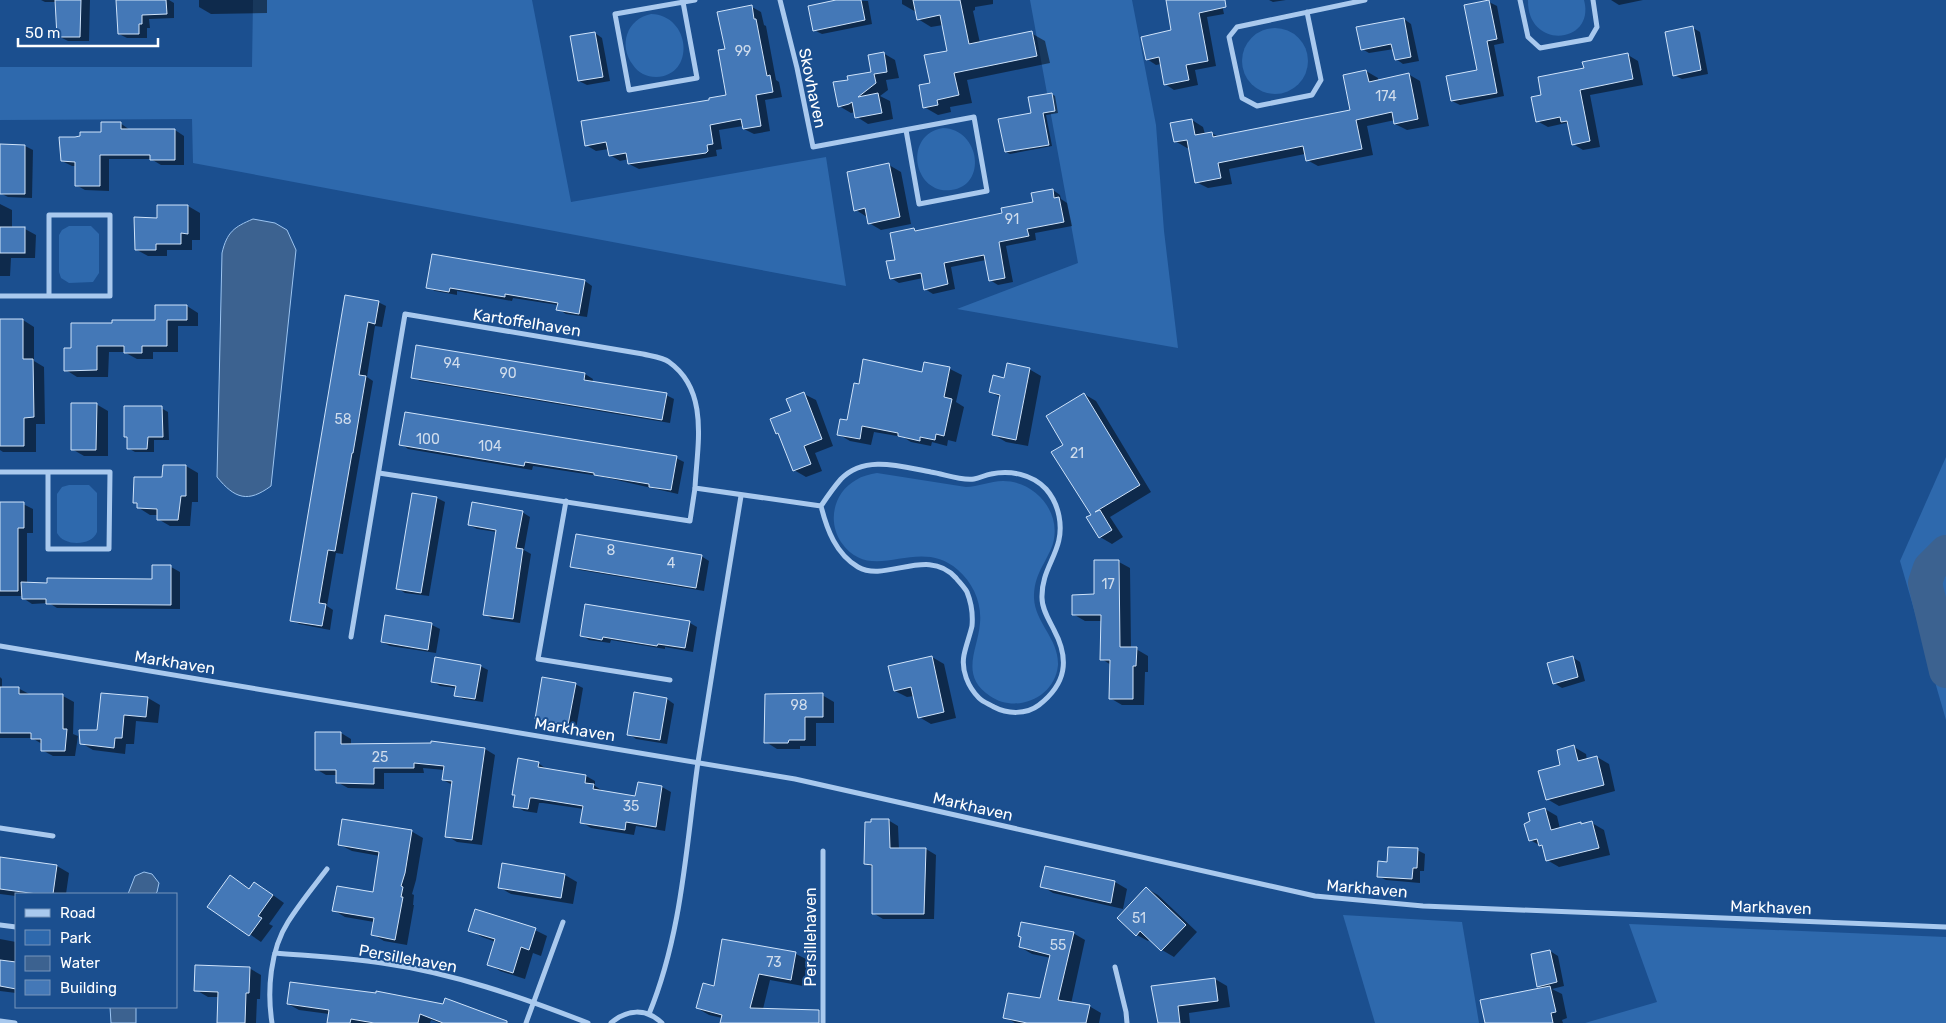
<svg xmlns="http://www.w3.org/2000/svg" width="1946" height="1023" viewBox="0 0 1946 1023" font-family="Rubik,sans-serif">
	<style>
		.green { fill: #2e69ad }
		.water { fill: #3c6290; stroke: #9cc4f0 }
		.shadow { fill: #0007 }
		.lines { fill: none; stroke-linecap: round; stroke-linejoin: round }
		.river { stroke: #3c6290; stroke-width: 34 }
		.building { fill: #4478b7; stroke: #cfe3fa }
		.street { stroke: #a9c9ee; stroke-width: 5 }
		.labels { text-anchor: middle; stroke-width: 4; stroke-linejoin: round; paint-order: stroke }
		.number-label { font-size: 14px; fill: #d0dded }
		.street-label { font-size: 16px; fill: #fff; stroke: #1b4f8f }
	</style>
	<rect width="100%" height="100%" fill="#1b4f8f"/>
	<g class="green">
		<path d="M253,0h279l39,202 255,-45 20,129 -653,-123 -1,-44 -192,1v-53h252z"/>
		<path d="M1030,0h102l24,125 8,106 14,117 -221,-39 121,-46z"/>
		<path d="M1528,0h56c12,44 -57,51 -56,0z"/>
		<path d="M651,14c40,1 45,62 5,63 -9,0 -18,-4 -23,-12 -15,-20 -6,-46 18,-51z"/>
		<circle cx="1275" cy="61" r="33"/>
		<path d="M943,128c37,1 45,58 8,62 -37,5 -49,-55 -8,-62z"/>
		<path d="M69,226h22l8,8v39l-6,9 -24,1 -8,-5 -2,-6v-37l3,-5z"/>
		<path d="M1946,457v263l-46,-159z"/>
		<path d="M877,473l89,14c12,0 24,-6 37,-6 34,0 62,35 48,68 -8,18 -17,27 -17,49 1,25 25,41 24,67 -3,33 -42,49 -68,31 -31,-21 -12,-46 -10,-73 2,-20 -7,-40 -22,-53 -41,-36 -86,17 -117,-28 -14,-21 -7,-50 15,-62 6,-4 14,-6 21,-7z"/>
		<path d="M69,485h20l8,8v39c-5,14 -33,15 -40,1v-39l5,-7z"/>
		<path d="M1343,915l119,7 17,101h-104z"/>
		<path d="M1629,924l317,13v86h-361l72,-21z"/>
	</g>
	<g class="water">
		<path d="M253,219l22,4 12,7 9,20 -25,236c-23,17 -36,13 -54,-9l5,-224c5,-21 12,-26 31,-34z"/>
		<path d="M144,872l8,2 7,9 -2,9 -2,2h-27l7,-18z"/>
		<path d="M110,1007h26v16h-25z"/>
	</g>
	<g class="shadow">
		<path d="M41,0h49l-1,41h-21l-10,-5 -1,-34h-12z"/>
		<path d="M117,0h52l5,3v15l-25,1 1,9h-3v10h-20l-8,-4z"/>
		<path d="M199,0h68v13l-56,1 -12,-7z"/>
		<path d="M843,0l25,1 4,23 -50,10 -8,-4z"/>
		<path d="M902,0h91v4l-18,3v3l-2,1 7,32 51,-10 14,8 5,22 -83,17 5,23 -22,4 1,5 -13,3 -14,-8 7,-23 17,-32 -5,-27 -12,2 -13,-8 -2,-7 -14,-8z"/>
		<path d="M1167,0h54l3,14 -17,3 9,49 -21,4 3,15 -24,5 -9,-6 -4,-20 -5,1 -9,-6 26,-28z"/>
		<path d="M1269,0h17l-13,2z"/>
		<path d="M1611,0h32l-24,5z"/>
		<path d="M1489,2l8,4 7,37 -10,2 10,51 -44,9 -8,-4 26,-30z"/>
		<path d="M752,7l9,5 3,13 2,1 10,54 3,2 3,15 -17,3 5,31 -16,3 -10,-5 -1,-3 -24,4 3,19 -6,1 1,6 -78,13 -10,-5v-5l-9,2 -10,-6 -1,-6 -13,2 -10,-6 141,-49 -1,-46z"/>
		<path d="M1404,19l7,5 8,37 -16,3 -7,-5 -2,-10 -25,4 -7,-4z"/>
		<path d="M1693,28l7,4 8,42 -26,5 -8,-4z"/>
		<path d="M595,33l7,5 8,43 -23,4 -8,-4z"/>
		<path d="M883,53l12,7 4,18 -13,2 2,10 -8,6 10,5 3,18 -25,5 -11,-7 -2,-5 -4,1 -12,-7 10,-26 24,-7z"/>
		<path d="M1628,55l10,6 5,24 -53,10 10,52 -17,3 -10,-6 -4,-19 -3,-2 -18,4 -11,-6 6,-26 42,-26z"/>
		<path d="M1366,71l12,7v3l30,-7 12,7 9,45 -22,4 -12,-6v-4l-28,6 6,29 -55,11 -11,-6 -2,-6 -76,15 3,15 -24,4 -12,-6 -6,-35 -3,1 -12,-7 17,-21 11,7 2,7 6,-1 8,4 133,-26z"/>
		<path d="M1052,94l3,2 3,17 -12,2 6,31 -42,8 -4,-2 27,-38z"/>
		<path d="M120,123l10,7h45l9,6v29h-23l-10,-6h-42v32l-24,-1 -9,-5v-19h-4l-10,-5 40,-28z"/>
		<path d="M0,146h25l8,4 -1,48 -24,-1 -8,-4z"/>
		<path d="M889,165l12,7 10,52 -30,6 -12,-7 -2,-6 -11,-7z"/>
		<path d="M1053,190l7,5 1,4 6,4 5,23 -37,7 1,7 -30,6 7,36 -15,3 -8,-5 -4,-20 -35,7 4,22 -22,5 -8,-5 -2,-11 -24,5 -8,-5 6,-17 17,-32 4,2 85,-17 31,-11z"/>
		<path d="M0,204l12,6v19h13l11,6 -1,23h-24l-1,18h-10z"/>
		<path d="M159,206h29l12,7v27h-8v10h-25v6h-19l-11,-6 22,-31z"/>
		<path d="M585,281l7,5 -5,31 -21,-3 -8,-5v-4l-45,-7 -1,3 -55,-10v4l-22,-4 -8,-4z"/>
		<path d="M346,297l32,5 8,4 -4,21 -7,-1 -8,51 6,4 -30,173 -7,-1 -9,53 6,4 -3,20 -31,-6 -8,-4z"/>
		<path d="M187,306l11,7v13h-20v26h-25v7h-16l-13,-7h-15l-1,25h-31l-11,-7 6,-21 84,-28z"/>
		<path d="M0,320h23l11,7v34l10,6 1,57h-9v28h-33l-3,-2z"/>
		<path d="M417,346l168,28 8,5 -1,4 74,12 8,4 -4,24 -250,-42 -8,-4z"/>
		<path d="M925,363l25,6 12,6 -6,27 8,5 -8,35 -8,-2 -1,6 -15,-4 -1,4 -20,-4 -8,-5 -29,-5 -3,13 -21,-4 -12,-7 10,-12 75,-49z"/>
		<path d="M1029,369l12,7 -13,70 -22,-4 -12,-7 7,-37 -10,-6 14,-13z"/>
		<path d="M804,394l12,6 17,46 -18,7 7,18 -16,6 -12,-7 -13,-34 -4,-2z"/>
		<path d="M1084,394l12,7 55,91 -41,25 13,20 -11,7 -12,-7 -35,-92z"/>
		<path d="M96,404l12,7v45h-24l-12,-7z"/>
		<path d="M161,408l7,4 1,28h-15v12h-19l-7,-4v-10l-3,-2z"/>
		<path d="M401,444l275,14 8,4 -6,32 -79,-18 -66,-10 -1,4 -124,-21z"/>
		<path d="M164,466h22l12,7v29h-6l-2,24h-20l-12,-7v-4h-8l-11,-7v-3l-4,-2 29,-24z"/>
		<path d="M437,498l8,4 -16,94 -24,-3 -8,-5z"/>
		<path d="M0,503l23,1 10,5v24h-6v51l127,-4 17,-13 9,5v37l-123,-1 -8,-5 -17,1 -9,-6v-2h-23z"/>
		<path d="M522,512l8,5 -6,33 7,4 -11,69 -28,-4 -7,-5 12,-82 -20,-3 -8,-4z"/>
		<path d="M701,556l8,5 -5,30 -124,-21 -8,-4z"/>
		<path d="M1119,562l11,6 1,81h5l12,7v16h-3l-1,33h-22l-12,-7 1,-33 -9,-6v-38h-17l-12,-7 22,-18z"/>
		<path d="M386,617l46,8 8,4 -4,24 -46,-7 -8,-4z"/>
		<path d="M690,623l7,4 -4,25 -28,-5v2l-54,-9 -1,3 -21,-3 -8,-5z"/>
		<path d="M932,657l12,7 12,54 -25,6 -12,-7 -5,-21 -7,1 -12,-6z"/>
		<path d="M1572,657l8,5 5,19 -23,7 -8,-5z"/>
		<path d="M480,666l8,4 -5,32 -20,-3 -7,-4 1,-7 -17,-2 -8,-5z"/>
		<path d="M0,677l2,2v9h16l11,6 34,2 11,6 -1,32 5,2 -3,20h-22l-11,-6v-6l-10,-6h-32z"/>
		<path d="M575,684l8,4 -7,41 -32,-6 -8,-5z"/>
		<path d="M822,695l12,7v21h-18v23h-16v3h-23l-11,-7z"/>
		<path d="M148,698l12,7 -2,18 -22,-2 -2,23h-8l-1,10 -32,-4 -12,-7z"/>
		<path d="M667,699l7,5 -7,40 -31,-5 -7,-5z"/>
		<path d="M341,733l10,6v6l134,4 10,6 -13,90 -25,-3 -10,-6 6,-51 -10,-5 1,-10 -21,-2 1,5h-40v16l-36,-1 -11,-6v-7h-11l-10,-6z"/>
		<path d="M1574,747l12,7 1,6 10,-3 12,7 6,27 -56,15 -12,-7 15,-33z"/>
		<path d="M538,763l10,7 38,6 9,5v5l8,5 34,6 25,-10 9,5 -6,39 -29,-5 -2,9 -43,-7 -10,-6 3,-13 -41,-6h-4l-2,10 -13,-2 -9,-5 1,-10 -3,-2z"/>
		<path d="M1545,809l12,7 3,13 20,-6 4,2 8,-2 12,7 6,25 -51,12 -12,-7 -4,-13 -13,-7z"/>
		<path d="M888,820l10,6 1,23h27l10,6 -2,64h-51l-10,-6 1,-45 -8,-4z"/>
		<path d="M411,831l12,7 -7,42 -4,14 2,1 -1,10h1l-7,40 -23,-4 -12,-7 2,-12 -29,-5 -12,-7 41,-16 6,-38 -28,-5 -12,-6z"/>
		<path d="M1417,850l8,4 -1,17h-4v12l-34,-3 -8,-4 10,-13z"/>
		<path d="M0,859l57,7 12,7 -3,21h-50v2l-16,-2z"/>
		<path d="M1046,868l69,14 12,7 -4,20 -70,-16 -11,-7z"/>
		<path d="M565,875l12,7 -4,22 -62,-10 -12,-7z"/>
		<path d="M230,876l20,13 16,1 18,13 -15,21 4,2 -12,16 -52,-36z"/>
		<path d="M1146,888l12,7 39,37 -23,25 -12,-7 -12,-11 -2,2 -11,-6z"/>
		<path d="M470,930h65l12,6 -6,20 -8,-3 -8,26 -25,-8 -11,-7 7,-22 -14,-5z"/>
		<path d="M1073,933l12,7 -14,64 18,2 12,7 -2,10h-84l-10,-6 36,-18 10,-41 -19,-4 -12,-7z"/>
		<path d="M0,939l16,3v51l-16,-2z"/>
		<path d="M723,941l73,13 12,6 -5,26 -33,-6 -7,29 52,14h-94l1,-5 -13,-3 -12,-7 18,-21z"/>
		<path d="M1550,951l8,5 6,30 -12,3 10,5 5,24 -5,2 1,3h-77l58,-34 -6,-3z"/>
		<path d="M249,968l12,7 -1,24h-3l-1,24h-38l1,-26h-11l-12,-7z"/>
		<path d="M1215,979l12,7 3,21 -41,6 1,10h-32l-5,-36z"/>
		<path d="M291,983l213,40h-64l-9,-3 -1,3h-102l1,-9 -30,-4 -11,-6z"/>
	</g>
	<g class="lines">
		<path class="river" d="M1946,552l-16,16 -5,15 21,88"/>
	</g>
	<g class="building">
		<path d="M55,0h26l-1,37h-23z"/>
		<path d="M116,0h50l1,14 -25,1v9h-3v10h-21z"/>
		<path d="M836,0h25l4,20 -52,11 -5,-25z"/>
		<path d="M913,0h47l9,44 63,-13 5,25 -83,17 5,22 -22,5 1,5 -15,3 -4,-23 11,-2 -6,-28 23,-4 -7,-36 -23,5z"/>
		<path d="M1166,0h59l1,7 -27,6 9,48 -22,4 3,15 -25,5 -5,-28 -13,3 -5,-23 30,-7z"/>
		<path d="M1489,0l8,39 -10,2 10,52 -46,8 -5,-25 31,-6 -13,-65z"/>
		<path d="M752,5l2,14h2l11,57 3,-1 3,17 -17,3 5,31 -18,3 -2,-10 -31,6 3,19 -6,1 1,6 -2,2 -78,11 -2,-11 -17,3 -3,-14 -21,4 -4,-25 128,-21v-2l17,-3 -8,-45 7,-1 -8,-37z"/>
		<path d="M1404,18l7,39 -16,3 -4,-16 -30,6 -5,-23z"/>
		<path d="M1693,26l8,44 -28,6 -8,-44z"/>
		<path d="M595,32l8,45 -25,4 -8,-45z"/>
		<path d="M884,52l3,20 -13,2 2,9 -18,14 20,-4 4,20 -27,5 -3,-16 -3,2 -11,3 -5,-25 15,-2 -1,-4 24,-4 -3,-17z"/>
		<path d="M1628,53l5,26 -53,11 10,51 -18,4 -5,-24 -6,1 -1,-5 -24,5 -5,-25 10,-2 -3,-18 46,-9 -2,-6z"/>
		<path d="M1366,70l3,12 40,-9 9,46 -24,5 -2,-12 -36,8 6,29 -56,12 -3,-15 -85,17 3,15 -26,5 -8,-43 -13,2 -4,-19 22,-4 3,16 17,-3 1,5 137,-27 -7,-35z"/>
		<path d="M1052,93l3,18 -12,2 6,32 -44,7 -7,-33 33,-6 -3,-16z"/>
		<path d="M101,122h20v7h54v31h-25v-5h-50v31h-25v-24l-14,-1 -2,-24h16l5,-1v-4h21z"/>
		<path d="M0,144l25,1v49h-25z"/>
		<path d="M889,163l11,54 -32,7 -3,-16 -11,3 -7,-39z"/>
		<path d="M1053,189l1,9 5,-1 5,25 -37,7 2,7 -30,6 6,36 -16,3 -5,-26 -40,8 4,21 -24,6 -3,-17 -31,6 -4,-18 9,-1 -5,-27 24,-5 1,3 87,-18 -1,-5 32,-6 -2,-9z"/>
		<path d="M157,205h31v29l-7,-1v11h-25v6h-21l-1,-33 23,1z"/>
		<rect x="0" y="227" width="25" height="26"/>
		<path d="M432,254l153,26 -6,34 -23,-4 2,-7 -53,-9v3l-55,-9 -1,4 -23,-4z"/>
		<path d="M345,295l34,6 -4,23 -7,-2 -9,53 7,1 -13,77h-1l-17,98 -7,-1 -9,53 7,1 -4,22 -32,-5z"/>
		<path d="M155,305h32v15h-20v26h-25v7h-18v-7h-27v24l-33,1v-23h7v-25h41v-3h43z"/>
		<path d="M0,319h23v40h10l1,58 -10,1v28h-24z"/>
		<path d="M416,345l169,28 -1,7 83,13 -5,27 -251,-42z"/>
		<path d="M863,359l59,13 2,-10 26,5 -6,30 8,2 -8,37 -8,-2 -1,6 -15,-3v4l-22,-5v-3l-36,-7 -2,13 -23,-4 3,-16 7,1 7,-37 5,1z"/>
		<path d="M1007,363l23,5 -14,72 -24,-5 8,-40 -11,-3 4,-17 11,3z"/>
		<path d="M804,392l18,47 -18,7 7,18 -18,7 -15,-38 -2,1 -6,-15 21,-8 -5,-12z"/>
		<path d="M1084,393l56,92 -45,27 5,-2 12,20 -13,8 -13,-21 5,-2 -40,-63 12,-7 -17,-29z"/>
		<path d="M71,403h26l-1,47h-25z"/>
		<path d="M124,406h38l1,31h-15l-1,12h-20v-12h-3z"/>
		<path d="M405,412l272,44 -6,34 -22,-3v-3l-55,-9v-2l-69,-11 -1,4 -125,-21z"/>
		<path d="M163,465h23v31h-5l-3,24h-21v-11l-20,-1v-5h-4l1,-26h28z"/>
		<path d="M412,493l25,4 -16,96 -25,-4z"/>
		<path d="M0,502h24v26h-6v63h-18z"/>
		<path d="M472,502l51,9 -7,37 7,1 -10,70 -30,-4 13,-85 -28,-5z"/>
		<path d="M576,534l126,21 -6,33 -126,-21z"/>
		<path d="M1094,560h25l1,87h17l-1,19h-3v33h-24l1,-39h-10l1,-45h-29v-20l22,-1z"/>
		<path d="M152,565h19v40l-125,-1v-5h-24l-1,-17 26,1v-5l105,1z"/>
		<path d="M585,604l105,17 -5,27 -27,-4 -1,2 -54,-9 -1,3 -22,-4z"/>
		<path d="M385,615l47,8 -4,27 -47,-8z"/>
		<path d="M932,656l12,56 -26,6 -7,-31 -17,4 -6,-25z"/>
		<path d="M1573,656l5,21 -25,7 -6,-21z"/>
		<path d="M435,657l46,8 -6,34 -21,-3 2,-10 -25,-4z"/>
		<path d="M542,677l34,6 -8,42 -33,-6z"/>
		<path d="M0,687h19v7h44v35h4l-2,22h-24v-12h-10v-6h-31z"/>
		<path d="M634,692l33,6 -7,42 -33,-5z"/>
		<path d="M101,693l47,4 -2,20 -22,-2 -2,23h-7l-1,10 -34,-4 -1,-14h18z"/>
		<path d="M823,693v24h-18v23h-16l-1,3h-24l1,-49z"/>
		<path d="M315,732h26v12l90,-1v-2l54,7 -13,92 -27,-3 7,-56 -10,-1 2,-14 -30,-3v5h-40v16l-38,-1v-13h-21z"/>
		<path d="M1574,745l4,16 19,-5 7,29 -58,15 -8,-29 22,-6 -3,-15z"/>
		<path d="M518,758l21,4 -1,5 48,8 -1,8 9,1 -1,5 42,7 3,-14 24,4 -6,41 -30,-5 -1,8 -45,-7 3,-17 -50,-8h-3l-2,11 -15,-2 2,-12h-3z"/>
		<path d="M1545,808l6,22 30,-8v2l11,-3 7,27 -53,13 -4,-16 -3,1 -2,-7 -8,2 -5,-17 6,-3 -2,-8z"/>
		<path d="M342,819l70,11 -7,43 -4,13 2,1 -2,10h2l-8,43 -24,-5 3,-17 -42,-7 5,-25 36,6 6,-40 -41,-7z"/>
		<path d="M871,819h18l1,29h36l-2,66h-52v-49l-8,-1 1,-42h6z"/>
		<path d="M1388,847l30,1 -1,20h-4l-1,11 -35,-2 1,-16 9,1z"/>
		<path d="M0,857l57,8 -4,29h-16l-37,-5z"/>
		<path d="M502,863l63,11 -4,24 -63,-10z"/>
		<path d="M1045,866l70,15 -4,22 -71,-16z"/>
		<path d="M230,875l19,14 5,-7 19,13 -15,21 4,2 -13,18 -42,-29z"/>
		<path d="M1146,887l40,38 -25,26 -21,-20 -4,5 -19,-18z"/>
		<path d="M475,909l61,19 -7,22 -8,-3 -8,26 -26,-8 8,-26 -27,-8z"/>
		<path d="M1021,922l53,10 -16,68 32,5 -4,18h-59l-24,-5 5,-25 32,5 10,-43 -31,-8 2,-10 -3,-1z"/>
		<path d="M722,939l74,13 -5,28 -32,-6 -9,34 69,2v13h-99l2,-8 -26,-7 7,-25 11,3z"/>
		<path d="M1550,950l7,32 -20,5 -6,-33z"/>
		<path d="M0,960l16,2v27l-16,-3z"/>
		<path d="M195,965l55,2 -1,26h-3l-1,30h-28l1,-31 -24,-1z"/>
		<path d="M1215,978l3,23 -40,5 2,17h-22l-7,-37z"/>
		<path d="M290,982l86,11v-2l67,13 2,-6 62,23v2h-64l-23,-9 -2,9h-44l-23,-4 -1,4h-23l2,-13 -42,-6z"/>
		<path d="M1550,986l6,26 -5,1 2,10h-68l-5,-23z"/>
	</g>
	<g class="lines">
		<g class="street">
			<path d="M780,0l17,68 16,79 161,-30 13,74 -68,13 -13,-74"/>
			<path d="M1520,0l8,37 12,11 50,-9 7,-12 -4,-27"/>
			<path d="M683,2l14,76 -68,12 -14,-76 80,-14"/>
			<path d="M1307,12l14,68 -9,15 -55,11 -15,-8 -13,-61 8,-10 128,-27"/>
			<path d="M0,296h110v-81h-61v81"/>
			<path d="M0,472h110l-1,77h-61v-77"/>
			<path d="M379,473l311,48 5,-33"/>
			<path d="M566,501l-28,158 132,21"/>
			<path d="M351,637l54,-323 238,40c8,2 20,3 26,8 41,29 28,84 26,126l126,18c6,-9 13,-19 20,-27 24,-25 62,-12 90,-7 13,2 30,9 43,7 6,-1 11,-4 17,-5 19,-4 41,0 55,15 7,8 11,17 13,27 7,35 -18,49 -17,82 0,11 7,22 12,32 16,30 12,54 -15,75 -13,10 -32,9 -45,2 -5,-3 -11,-5 -15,-9 -11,-11 -18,-28 -15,-43 2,-10 6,-20 8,-29 1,-11 -1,-24 -5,-34 -3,-5 -7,-9 -11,-14 -28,-32 -70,5 -98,-11 -22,-13 -31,-37 -37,-61"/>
			<path d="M0,646l795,133 520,117 108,10 523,21"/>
			<path d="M0,828l53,8"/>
			<path d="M823,851v172"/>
			<path d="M0,925l16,2"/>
			<path d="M275,953c36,3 72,5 107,10 71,10 139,34 206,60"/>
			<path d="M1115,967l11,45 1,11"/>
			<path d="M649,1014c33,-80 37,-167 49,-252 14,-89 28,-177 43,-266"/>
			<path d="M0,1021l15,2"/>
			<path d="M272,1023c-5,-32 -2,-73 16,-101 12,-19 26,-36 39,-53"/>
			<path d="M526,1023l37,-101"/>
			<path d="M611,1023c16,-14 35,-15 51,0"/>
		</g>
	</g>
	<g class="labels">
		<g class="number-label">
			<text x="743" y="56">99</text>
			<text x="1386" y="101">174</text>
			<text x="1012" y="224">91</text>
			<text x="452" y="368">94</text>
			<text x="508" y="378">90</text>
			<text x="343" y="424">58</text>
			<text x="428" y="444">100</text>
			<text x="490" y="451">104</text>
			<text x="1077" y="458">21</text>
			<text x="611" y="555">8</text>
			<text x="671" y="568">4</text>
			<text x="1108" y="589">17</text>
			<text x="799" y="710">98</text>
			<text x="380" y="762">25</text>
			<text x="631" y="811">35</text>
			<text x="1139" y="923">51</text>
			<text x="1058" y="950">55</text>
			<text x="774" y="967">73</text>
		</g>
		<g class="street-label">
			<text transform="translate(813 88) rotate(78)" y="6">Skovhaven</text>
			<text transform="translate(527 322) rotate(9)" y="6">Kartoffelhaven</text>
			<text transform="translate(175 662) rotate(9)" y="6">Markhaven</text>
			<text transform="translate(575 729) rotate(9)" y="6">Markhaven</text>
			<text transform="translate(973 806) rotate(13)" y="6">Markhaven</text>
			<text transform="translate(1367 888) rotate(5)" y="6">Markhaven</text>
			<text transform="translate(1771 907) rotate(2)" y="6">Markhaven</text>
			<text transform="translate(810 937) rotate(-90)" y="6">Persillehaven</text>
			<text transform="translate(408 958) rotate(10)" y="6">Persillehaven</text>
		</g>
	</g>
	<rect x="15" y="893" width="162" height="115" fill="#1b4f8f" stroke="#7695bc"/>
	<rect x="25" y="909" width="25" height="8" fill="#a9c9ee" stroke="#7695bc"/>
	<text x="60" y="918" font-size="15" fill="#ffffff">Road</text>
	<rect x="25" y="930" width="25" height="15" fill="#2e69ad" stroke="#7695bc"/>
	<text x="60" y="943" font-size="15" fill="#ffffff">Park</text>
	<rect x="25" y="956" width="25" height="15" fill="#3c6290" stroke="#7695bc"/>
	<text x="60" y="968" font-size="15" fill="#ffffff">Water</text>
	<rect x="25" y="980" width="25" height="15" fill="#4478b7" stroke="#7695bc"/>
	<text x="60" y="993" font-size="15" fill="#ffffff">Building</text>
	<path d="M18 38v8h140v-8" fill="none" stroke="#ffffff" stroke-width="2.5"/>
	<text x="25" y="38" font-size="15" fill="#ffffff" stroke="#1b4f8f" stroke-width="4" paint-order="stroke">50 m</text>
</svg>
